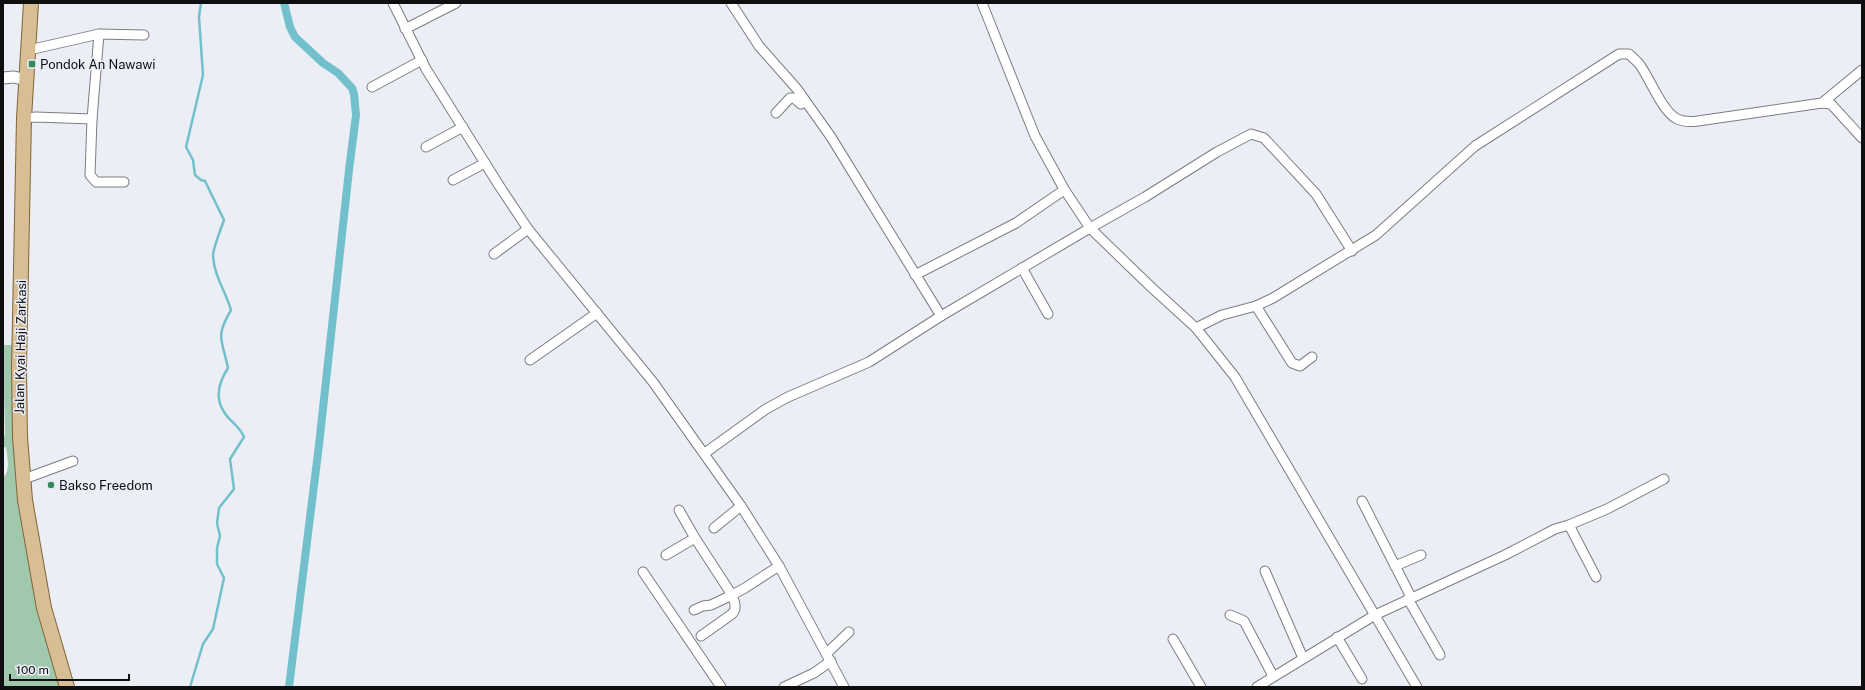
<svg xmlns="http://www.w3.org/2000/svg" width="1865" height="690" viewBox="0 0 1865 690" font-family="'Public Sans',sans-serif">
	<style>
		.green { fill: #a0c8ad }
		.lines { fill: none; stroke-linecap: round; stroke-linejoin: round }
		.stream { stroke: #73c0cd; stroke-width: 2.5 }
		.canal { stroke: #73c0cd; stroke-width: 8 }
		.minor-casing { stroke: #7b7d84; stroke-width: 11 }
		.tertiary-casing { stroke: #7b7d84; stroke-width: 13 }
		.primary-casing { stroke: #816538; stroke-width: 16 }
		.minor { stroke: #fff; stroke-width: 9 }
		.tertiary { stroke: #fff; stroke-width: 11 }
		.primary { stroke: #d8be94; stroke-width: 14 }
		.poi-dot { fill: #338a5f; stroke: #eceef6; stroke-width: 1.5 }
		.labels { text-anchor: middle; stroke-width: 3; stroke-linejoin: round; paint-order: stroke }
		.poi-label { font-size: 13px; fill: #0f0f12; stroke: #eceef6; text-anchor: start }
		.street-label { font-size: 13px; fill: #0f0f12; stroke: #eceef6 }
	</style>
	<rect width="100%" height="100%" fill="#eceef6"/>
	<path class="green" d="M3,345h12l10,147 42,195h-64v-209c8,-8 4,-21 3,-31l-3,1v-12l2,-1z"/>
	<g class="lines">
		<path class="stream" d="M190,687l13,-43 10,-15 11,-51 -7,-14v-16l3,-12 -3,-13 2,-15 15,-19 -4,-30 14,-22c-5,-12 -14,-15 -20,-25 -10,-15 -5,-30 4,-44 -6,-29 -13,-31 3,-58 -5,-18 -17,-34 -18,-54 0,-8 8,-27 11,-36l-19,-39 -4,-1 -6,-5 -2,-15 -7,-13 17,-72 -4,-58 2,-14"/>
		<path class="canal" d="M284,3l6,24 5,10 28,26 15,10 14,15 2,6 2,21 -7,55 -30,275 -30,242"/>
		<defs>
			<g id="minor">
				<path d="M393,3l33,66 74,118 28,42 125,153 88,124 38,60 65,121"/>
				<path d="M731,3l28,43 38,43 34,48 110,179"/>
				<path d="M982,3l53,133 29,53 26,39 55,-31 72,-45 34,-18 13,4 52,56 36,57"/>
				<path d="M405,29l51,-26"/>
				<path d="M99,34l-7,85 -2,56 6,7h28"/>
				<path d="M29,50l70,-16 45,1"/>
				<path d="M372,87l50,-27"/>
				<path d="M1822,103l40,-33"/>
				<path d="M776,113l14,-15h4l7,6 4,-2"/>
				<path d="M24,118l12,-1 56,2"/>
				<path d="M426,147l37,-20"/>
				<path d="M453,180l32,-17"/>
				<path d="M494,254l34,-25"/>
				<path d="M1022,268l26,46"/>
				<path d="M915,275l101,-52 48,-33"/>
				<path d="M1256,306l36,57 8,3 12,-9"/>
				<path d="M1196,328l39,49 182,310"/>
				<path d="M530,360l67,-47"/>
				<path d="M705,453l61,-44 22,-12 81,-35 72,-46 149,-88 61,59 45,41 26,-13 34,-9 17,-8 103,-63 99,-89 144,-92h10c4,4 8,7 11,11 10,14 22,46 37,54 7,3 14,3 21,2l124,-18 9,1 31,34"/>
				<path d="M24,479l49,-18"/>
				<path d="M1362,501l49,96"/>
				<path d="M679,510l16,28 37,57 13,-7 34,-22"/>
				<path d="M1569,525l38,-16 57,-30"/>
				<path d="M714,528l27,-22"/>
				<path d="M666,555l29,-17"/>
				<path d="M1395,566l26,-11"/>
				<path d="M1265,571l38,87"/>
				<path d="M643,572l78,115"/>
				<path d="M1408,599l32,56"/>
				<path d="M694,610l9,-4 8,-1 21,-10c2,6 6,13 0,19l-31,22"/>
				<path d="M1230,615l14,6 29,55"/>
				<path d="M1337,637l25,42"/>
				<path d="M1173,639l28,48"/>
				<path d="M827,653l22,-21"/>
				<path d="M784,687l30,-14 17,-12"/>
				<path d="M1257,687l118,-72 130,-60 50,-26 14,-4 27,52"/>
			</g>
			<path id="tertiary" d="M3,78l11,-1 12,3"/>
			<path id="primary" d="M31,3l-7,115 -5,250 1,69 5,63 19,108 23,79"/>
		</defs>
		<use href="#minor" class="minor-casing"/>
		<use href="#tertiary" class="tertiary-casing"/>
		<use href="#primary" class="primary-casing"/>
		<use href="#minor" class="minor"/>
		<use href="#tertiary" class="tertiary"/>
		<use href="#primary" class="primary"/>
	</g>
	<g class="poi-dot">
		<rect x="28" y="60" width="8" height="8" rx="2"/>
		<circle cx="51" cy="485" r="4"/>
	</g>
	<g class="labels">
		<g class="poi-label">
			<text x="40" y="69">Pondok An Nawawi</text>
			<text x="59" y="490">Bakso Freedom</text>
		</g>
		<g class="street-label">
			<text transform="translate(20 347) rotate(-89)" y="5">Jalan Kyai Haji Zarkasi</text>
		</g>
	</g>
	<rect width="1865" height="690" fill="none" stroke="#0f0f12" stroke-width="8"/>
	<path d="M10 674v6h119v-6" fill="none" stroke="#0f0f12" stroke-width="2"/>
	<text x="16" y="674" font-size="12" fill="#0f0f12" stroke="#eceef6" stroke-width="3" paint-order="stroke">100 m</text>
</svg>
